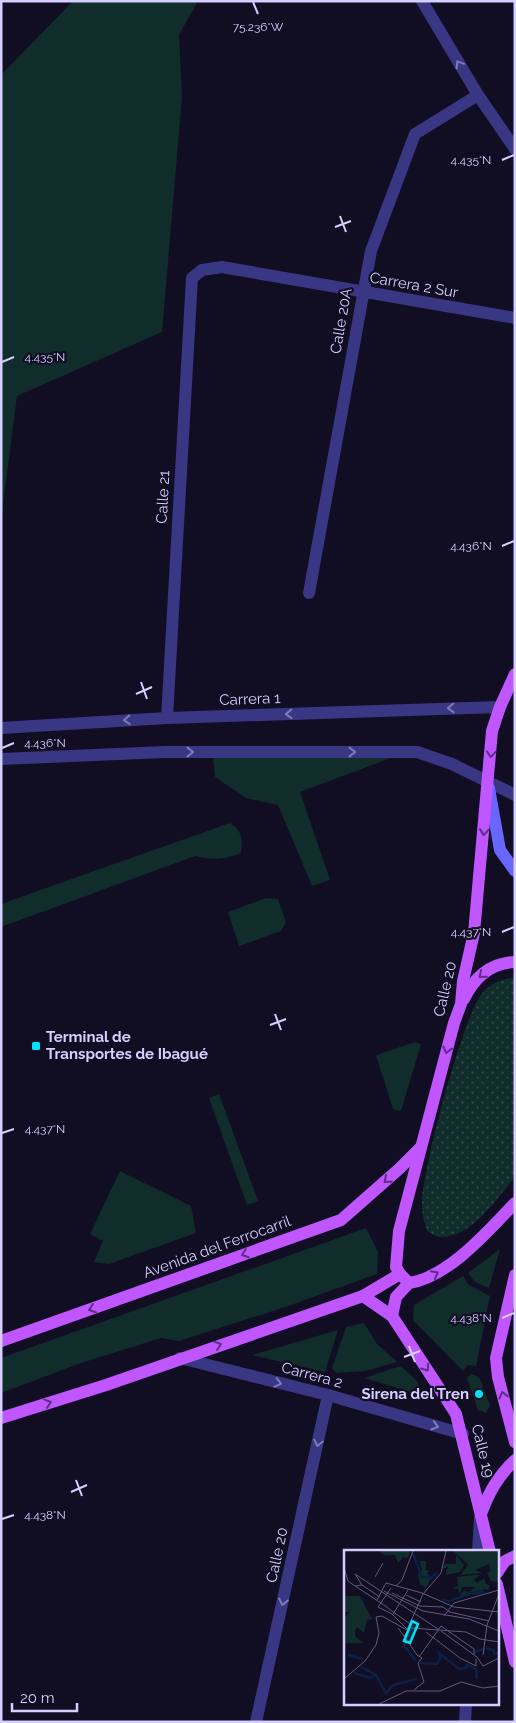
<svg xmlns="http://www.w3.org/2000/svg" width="516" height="1723" viewBox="0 0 516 1723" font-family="Raleway,sans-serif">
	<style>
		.green { fill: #102d2c }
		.park { fill: url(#park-dots) }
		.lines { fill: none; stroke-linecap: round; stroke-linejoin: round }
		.minor { stroke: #393684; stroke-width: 12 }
		.tertiary { stroke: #393684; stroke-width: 12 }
		.secondary { stroke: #6966ff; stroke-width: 12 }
		.primary { stroke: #bf56ff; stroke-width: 12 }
		.oneway { stroke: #7f7bbb }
		.oneway2 { stroke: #5f2e86 }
		.ticks { fill: none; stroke: #d5cfff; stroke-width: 2 }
		.poi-dot { fill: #00e2fa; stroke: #110d23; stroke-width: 2 }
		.labels { text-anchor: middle; stroke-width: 4.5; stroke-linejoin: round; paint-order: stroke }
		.street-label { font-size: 15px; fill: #d5cfff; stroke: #110d23 }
		.poi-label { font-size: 15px; font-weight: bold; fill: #d5cfff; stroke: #110d23; text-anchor: start }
		.inset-river { fill: none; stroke: #0a2046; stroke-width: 2.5 }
		.inset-road { fill: none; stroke: #5f5b7b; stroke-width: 1 }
		.view { fill: #00e2fa; fill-opacity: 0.15; stroke: #00e2fa; stroke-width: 2.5 }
		.inset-edge { fill: none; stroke: #d5cfff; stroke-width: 2.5 }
		.ticks-label { font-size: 12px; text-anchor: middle; fill: #d5cfff; stroke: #110d23; stroke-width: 4.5; stroke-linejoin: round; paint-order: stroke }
	</style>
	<defs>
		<pattern id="park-dots" width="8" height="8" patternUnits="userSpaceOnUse" patternTransform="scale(1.25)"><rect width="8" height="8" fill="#102d2c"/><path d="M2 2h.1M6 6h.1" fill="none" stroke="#324a4c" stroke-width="1.8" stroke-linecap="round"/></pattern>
	</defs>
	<rect width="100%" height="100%" fill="#110d23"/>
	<g class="green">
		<path d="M73,1h125l-19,34 3,62 -20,235 -145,64 -16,124v-445z"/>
		<path d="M399,755l-99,37 30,88 -18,6 -34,-81 -32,-7 -31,-21 -2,-20z"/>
		<path d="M230,823c12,8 13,16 11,30 -16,7 -29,7 -46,3l-194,71v-23z"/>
		<path d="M266,898l12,1 8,23 -5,9 -42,15 -11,-34z"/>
		<path d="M415,1042l6,2 -20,67 -8,-2 -17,-54z"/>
		<path d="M219,1094l39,107 -11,4 -38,-107z"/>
		<path d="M120,1171l71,35 5,27 -87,31 -15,-2 9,-21 -13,-7z"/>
		<path d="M366,1228l12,24 -1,22 -86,31 -112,36 -18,-3 -80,25 -80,30v-35z"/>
		<path d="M500,1249l-11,39 -14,-6 -7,-9z"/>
		<path d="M463,1276l6,9 21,11 -14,70 -8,-1 -5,6 -50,-51 1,-15z"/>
		<path d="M364,1323l13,21 20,18 -32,9 -29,2 -4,-5 14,-41z"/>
		<path d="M338,1330l-13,42 -73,-17z"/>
		<path d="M400,1366c12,9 20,17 26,31l-61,-19z"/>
		<path d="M471,1374l8,3 11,28 -4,8 -8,-3 -11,-32z"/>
	</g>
	<path class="park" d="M515,978v199c-19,22 -42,60 -74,60 -5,0 -10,-4 -14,-6 -3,-10 -6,-20 -5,-30 1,-32 42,-191 62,-210 8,-8 20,-13 31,-13z"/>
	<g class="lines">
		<g class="minor">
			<path d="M309,593l62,-342 44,-117 63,-39"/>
			<path d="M167,718l25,-440 10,-8 20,-3 293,51"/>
			<path d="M1,728l166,-10 333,-11"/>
			<path d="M1,759l164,-7h252l35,12 63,31"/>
			<path d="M180,1358l148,37 135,39"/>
			<path d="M478,1552l2,-35"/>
			<path d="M256,1722l72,-327"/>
			<path d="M465,1722l1,-18"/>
		</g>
		<path class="tertiary" d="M422,1l56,94 37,54"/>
		<path class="secondary" d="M489,788l11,62 15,21"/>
		<g class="primary">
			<path d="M515,674l-15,33 -8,24 -18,202 -11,48 -2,23 -7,19 -55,208 -3,36 4,7 9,9c40,-6 79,-52 106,-80"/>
			<path d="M464,999c10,-21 26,-36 51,-37"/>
			<path d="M515,1275l-19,83 2,19 17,65"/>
			<path d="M409,1283l-13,14 -4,19 64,98 34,138"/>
			<path d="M363,1296l29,20"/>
			<path d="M1,1341l340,-121 58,-51 21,-21"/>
			<path d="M1,1418l105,-33 257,-89 37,-22"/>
			<path d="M481,1514c8,-22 17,-38 34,-54"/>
			<path d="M497,1573l8,-12 10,-5"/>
			<path d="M497,1584l18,78"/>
		</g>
	</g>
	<defs><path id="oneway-chevron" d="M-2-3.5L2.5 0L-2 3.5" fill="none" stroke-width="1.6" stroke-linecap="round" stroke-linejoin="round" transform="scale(1.25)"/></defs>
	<g class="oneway">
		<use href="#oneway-chevron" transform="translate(459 64) rotate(-121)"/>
		<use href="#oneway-chevron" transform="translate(451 708) rotate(178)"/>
		<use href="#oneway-chevron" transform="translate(289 714) rotate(178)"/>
		<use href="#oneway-chevron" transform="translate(127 720) rotate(176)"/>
		<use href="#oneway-chevron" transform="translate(190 752)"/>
		<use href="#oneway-chevron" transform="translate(352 752)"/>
		<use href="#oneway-chevron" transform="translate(278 1383) rotate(14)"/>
		<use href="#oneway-chevron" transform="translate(435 1426) rotate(16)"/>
		<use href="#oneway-chevron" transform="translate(318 1443) rotate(102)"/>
		<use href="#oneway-chevron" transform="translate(283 1602) rotate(102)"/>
	</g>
	<g class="oneway2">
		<use href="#oneway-chevron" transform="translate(491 754) rotate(94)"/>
		<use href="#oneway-chevron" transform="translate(484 832) rotate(95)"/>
		<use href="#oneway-chevron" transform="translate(482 975) rotate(140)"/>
		<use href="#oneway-chevron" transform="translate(447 1050) rotate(104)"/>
		<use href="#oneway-chevron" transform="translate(387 1180) rotate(139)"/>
		<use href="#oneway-chevron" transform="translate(245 1254) rotate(160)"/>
		<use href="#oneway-chevron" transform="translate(435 1274) rotate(-28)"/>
		<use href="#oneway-chevron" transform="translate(92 1309) rotate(160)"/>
		<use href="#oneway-chevron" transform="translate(218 1345) rotate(-19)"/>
		<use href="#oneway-chevron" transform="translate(426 1368) rotate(55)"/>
		<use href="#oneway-chevron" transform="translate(503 1395) rotate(-104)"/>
		<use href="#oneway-chevron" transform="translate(48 1403) rotate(-18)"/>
	</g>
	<path class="ticks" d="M253,2l5,12M502,160l12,-5M340,216l6,16M335,227l16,-6M2,362l12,-5M502,546l12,-5M141,682l6,17M136,694l16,-7M2,748l12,-5M502,932l12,-5M275,1014l6,16M270,1025l16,-6M2,1133l12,-4M502,1318l12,-5M409,1346l6,16M404,1357l16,-6M76,1480l6,16M71,1492l16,-7M2,1519l12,-4"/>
	<g class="poi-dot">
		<rect x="31" y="1041" width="10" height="10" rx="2.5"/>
		<circle cx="479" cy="1394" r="5"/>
	</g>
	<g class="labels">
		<g class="street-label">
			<text transform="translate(414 285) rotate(10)" y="5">Carrera 2 Sur</text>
			<text transform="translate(341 321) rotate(-80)" y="5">Calle 20A</text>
			<text transform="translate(163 497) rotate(-87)" y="5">Calle 21</text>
			<text transform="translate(250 699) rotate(-2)" y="5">Carrera 1</text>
			<text transform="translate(445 989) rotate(-77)" y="5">Calle 20</text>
			<text transform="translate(217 1247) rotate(-20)" y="5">Avenida del Ferrocarril</text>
			<text transform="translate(312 1375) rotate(15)" y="5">Carrera 2</text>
			<text transform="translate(483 1451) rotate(76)" y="5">Calle 19</text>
			<text transform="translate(277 1555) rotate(-78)" y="5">Calle 20</text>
		</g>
		<g class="poi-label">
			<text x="46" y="1042">Terminal de<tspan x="46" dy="17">Transportes de Ibagué</tspan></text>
			<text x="469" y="1399" text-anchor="end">Sirena del Tren</text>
		</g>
	</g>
	<g transform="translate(344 1550)">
		<rect width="155" height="155" fill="#110d23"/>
		<path d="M109,1h46v14l-8,7 -2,-8 -14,6 7,3 -21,2 7,-11zM75,11h7v9l5,2h-4l3,4 -3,1 4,1 -5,10 -6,-4 -2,-9 4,-5z" fill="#102d2c"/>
		<path d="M36,1h30l-2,7 -5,-1 -5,6 -3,-8h-12l2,-3 -3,2zM112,5l8,10 -4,7 -15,3 3,-8 -6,2 3,-5h11zM155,16v16l-8,-1 -4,-8zM129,25h7l-6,5 3,3 8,-5v5l5,3 -2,4 -6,-1 3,4 -13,2v-3l-12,4 3,-5 7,1 5,-5h-13l-2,7 -2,-5 -6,-1 6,-2 -1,-9zM0,46h16l11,21 1,2 -5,1 -3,13 -7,-6 -2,4v5l8,7h-19v-26l6,-5h-6z" fill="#102d2c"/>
		<path class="inset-river" d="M69,3l9,24 9,1 5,-5M98,50l7,1 30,-10 5,1M59,94l13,17M131,102l11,-4 7,2 2,4 4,-2M4,105l15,4M76,113l17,1 3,-6 -1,-5 20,16 7,-1 1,-4M124,115l8,4 1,10M17,117l15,8M10,123l16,5 6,-3 10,18 7,-8 24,-6"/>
		<path class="inset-road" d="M0,18l4,13 7,5M31,27l8,-14M18,35l-7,-11 83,55M52,36l6,-6 11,-29M47,38l-13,19 14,7 15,15M40,41l39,20 46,8 30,12M48,43l28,13 23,1 7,5 39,9M79,44l18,-21 5,-22M62,45l15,7M36,47l-18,-12 -7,1 26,17M33,50l9,-17 36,10 32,14 45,5M37,53l29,21M49,64l15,-24M100,66l10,-13 45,-13M54,78l6,8 6,-7M67,78l55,4 14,7 19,3M97,81l36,26 6,9 16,-8M82,82l34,26 16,8v-7M60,86l13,19M139,105l4,-30 12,-31M75,107l22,-31 33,23v5M0,129l21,-18 11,-16 3,-12 -3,-16 6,-1 25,14 16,-36M70,140l10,-8 -6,-19 4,-5 -5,-3M35,154l27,-13h34l21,-9 22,6 16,-2"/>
		<path class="view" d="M68,71l6,3 -8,19 -6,-2z"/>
		<rect width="155" height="155" class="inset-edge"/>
	</g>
	<g class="ticks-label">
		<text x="258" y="31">75.236°W</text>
		<text x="471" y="164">4.435°N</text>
		<text x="45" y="361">4.435°N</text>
		<text x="471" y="550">4.436°N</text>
		<text x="45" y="747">4.436°N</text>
		<text x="471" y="936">4.437°N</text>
		<text x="45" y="1133">4.437°N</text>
		<text x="471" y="1322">4.438°N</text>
		<text x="45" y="1519">4.438°N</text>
	</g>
	<rect width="516" height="1723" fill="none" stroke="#d5cfff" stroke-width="5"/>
	<path d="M12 1703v8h65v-8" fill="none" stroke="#d5cfff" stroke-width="2.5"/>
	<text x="20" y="1703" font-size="15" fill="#d5cfff" stroke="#110d23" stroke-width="4" paint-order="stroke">20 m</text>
</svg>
